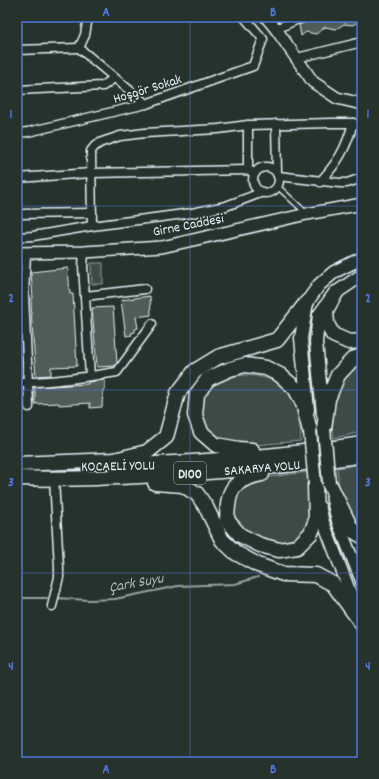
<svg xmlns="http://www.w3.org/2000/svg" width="379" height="779" viewBox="0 0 379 779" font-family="Dekko,sans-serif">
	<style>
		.green { fill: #3e4b47; stroke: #939ea0 }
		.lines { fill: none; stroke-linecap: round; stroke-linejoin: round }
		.stream { stroke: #98a3a5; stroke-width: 2 }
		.building { fill: #505c59; stroke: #e8f1f8 }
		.lane-casing { stroke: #e8f1f8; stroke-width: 7 }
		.street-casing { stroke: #e8f1f8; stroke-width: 11 }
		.secondary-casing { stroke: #e8f1f8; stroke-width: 14 }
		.primary-casing { stroke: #e8f1f8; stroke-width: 15 }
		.highway-casing { stroke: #e8f1f8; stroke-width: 17 }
		.lane { stroke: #26332d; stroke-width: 4 }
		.street { stroke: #26332d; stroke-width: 8 }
		.secondary { stroke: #26332d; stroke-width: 11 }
		.primary { stroke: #26332d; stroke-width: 12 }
		.highway { stroke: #26332d; stroke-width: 14 }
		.primary-bridge-casing { stroke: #e8f1f8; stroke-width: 15; stroke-linecap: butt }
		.primary-bridge { stroke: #26332d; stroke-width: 12 }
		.grid { fill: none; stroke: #5077e0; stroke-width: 1; stroke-opacity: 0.55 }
		.labels { text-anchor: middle; stroke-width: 3.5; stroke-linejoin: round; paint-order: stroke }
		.shield { fill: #26332d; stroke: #aeb8bb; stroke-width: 1 }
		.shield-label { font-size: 13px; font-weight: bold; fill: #e8f1f8 }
		.street-label { font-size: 14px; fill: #e8f1f8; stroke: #26332d }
		.water-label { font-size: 15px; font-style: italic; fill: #b3bdc0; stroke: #26332d }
		.neatline { fill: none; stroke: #5077e0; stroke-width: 1.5 }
		.grid-label { font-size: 13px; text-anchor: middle; font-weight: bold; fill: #5077e0 }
	</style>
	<rect width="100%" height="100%" fill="#26332d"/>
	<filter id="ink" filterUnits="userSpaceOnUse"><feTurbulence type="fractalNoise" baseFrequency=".025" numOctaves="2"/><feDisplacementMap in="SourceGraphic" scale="8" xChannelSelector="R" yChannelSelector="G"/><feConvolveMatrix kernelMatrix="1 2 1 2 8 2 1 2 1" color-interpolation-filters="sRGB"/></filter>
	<g filter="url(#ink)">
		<g class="green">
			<path d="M91,263h12v21h-11z"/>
			<path d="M362,359v73l-28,6 -5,-27 4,-21z"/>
			<path d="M242,375c45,0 57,24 59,66l-46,4 -51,-8 -8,-28c13,-23 19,-29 46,-34z"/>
			<path d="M362,464v65l-7,-4 -14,-20 -4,-37z"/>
			<path d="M307,472l4,38 -3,13 -5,9 -7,6 -16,5 -18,-2 -26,-16 -7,-27 26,-19z"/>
		</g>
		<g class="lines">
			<g class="stream">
				<path d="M17,598h35"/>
				<path d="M56,598l33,2 26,-1 63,-13 57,-2 23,-7"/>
			</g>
		</g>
		<g class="building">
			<path d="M317,17h45v2l-9,6 -9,-1 -8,5 -11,-2 -9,7 -10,-2 -5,4 -2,-11 11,-5 8,-1z"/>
			<path d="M68,268l2,26h3l4,72 -26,1v8l-15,1 -4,-50 -1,-27h2l-2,-27z"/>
			<path d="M150,296l1,19 -15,2 2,11 -3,1v3l-4,1 1,2 -6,1 -5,-36z"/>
			<path d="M113,307l4,56 -2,3 -18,1 -5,-59z"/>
			<path d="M105,380v9l-2,1 -1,17 -12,1v-5l-31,2v-2l-24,1v-17l53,-3v-2z"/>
		</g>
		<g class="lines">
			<defs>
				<path id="lane" d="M277,186l28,26"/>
				<g id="street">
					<path d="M88,17l-3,18 -6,13 67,56"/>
					<path d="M276,29l22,-10 8,-2"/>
					<path d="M17,50l62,-2"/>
					<path d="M297,58l65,-16"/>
					<path d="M17,90l86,-4 11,-8"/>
					<path d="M276,124l1,49"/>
					<path d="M248,125v45"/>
					<path d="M17,133l11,-1 118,-28 107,-38 10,-27 -19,-22"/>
					<circle cx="266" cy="180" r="13"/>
					<path d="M278,176l62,7h7l15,-5"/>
					<path d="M17,178l74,-5 157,-3 7,3"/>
					<path d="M320,182c18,-20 26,-33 33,-59"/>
					<path d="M17,214l75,-1"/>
					<path d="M92,226l-1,-75 4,-5 7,-4 18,-6 25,-3 73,-4 30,-4 84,-2h21l9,3"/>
					<path d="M17,237l16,-1 59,-10 100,-13 34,-7 37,-14"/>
					<path d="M84,252l-1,14 7,110"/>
					<path d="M26,254l-2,40 5,113"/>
					<path d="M85,296l60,-7"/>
					<path d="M17,382c31,1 69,-5 100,-10l35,-48"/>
					<path d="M52,606l7,-29v-10l-5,-88"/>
				</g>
				<g id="secondary">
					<path d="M266,17l10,12 37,53 24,16 25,6"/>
					<path d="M17,253l67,-1 78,-5 145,-33 55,-10"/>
					<path d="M332,498l6,25 24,59"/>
					<path d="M320,507l3,14 35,92"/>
				</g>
				<g id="primary">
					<path d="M308,410l-7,-72 6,-36 12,-17 15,-13 28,-14"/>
					<path d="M323,414l-7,-72 3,-27 15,-21 28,-19"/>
				</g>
				<g id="highway">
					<path d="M336,293l-10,17 1,14 6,11 16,7 13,-1"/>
					<path d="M324,429l4,-30 10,-24 15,-16 9,-3"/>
					<path d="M252,450l-13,-1 -23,-4 -15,-13 -6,-17 2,-21 11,-15 22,-10 15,-4 21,3 14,7 15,13 8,15 7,28"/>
					<path d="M17,464l97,-4 33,-8 19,-15 12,-44 17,-22 23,-14 59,-17 30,-38"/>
					<path d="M116,466c82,-4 165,-9 246,-22"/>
					<path d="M262,474c-31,6 -34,16 -35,46l13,15 20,10 19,5 18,-3 14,-14 5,-13 -1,-35"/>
					<path d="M17,478c54,2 107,-1 161,-4 61,-4 123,-9 184,-19"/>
					<path d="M155,483l28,2 14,9 9,13 16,33 14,13 22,12 25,9 33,1 17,9 29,40"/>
					<path d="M329,483l23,47 10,6"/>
				</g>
			</defs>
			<use href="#lane" class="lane-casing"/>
			<use href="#street" class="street-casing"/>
			<use href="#secondary" class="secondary-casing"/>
			<use href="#primary" class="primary-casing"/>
			<use href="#highway" class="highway-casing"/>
			<use href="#lane" class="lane"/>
			<use href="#street" class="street"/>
			<use href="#secondary" class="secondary"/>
			<use href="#primary" class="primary"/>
			<use href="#highway" class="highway"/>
			<defs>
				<g id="primary-bridge">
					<path d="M324,429l5,54"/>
					<path d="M310,431l5,54"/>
				</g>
			</defs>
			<use href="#primary-bridge" class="primary-bridge-casing"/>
			<use href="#primary-bridge" class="primary-bridge"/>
		</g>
	</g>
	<path class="grid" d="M190,17v745M17,206h345M17,390h345M17,573h345"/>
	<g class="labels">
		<rect class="shield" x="174" y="462" width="32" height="22" rx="3"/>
		<g class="shield-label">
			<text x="190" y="478">D100</text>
		</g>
		<g class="street-label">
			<text transform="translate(147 88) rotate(-17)" y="5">Hoşgör Sokak</text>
			<text transform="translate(188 224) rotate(-11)" y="5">Girne Caddesi</text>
			<text transform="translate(118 465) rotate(-1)" y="5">KOCAELİ YOLU</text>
			<text transform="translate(262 467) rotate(-5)" y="5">SAKARYA YOLU</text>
		</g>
		<g class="water-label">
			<text transform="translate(136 582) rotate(-10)" y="5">Çark Suyu</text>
		</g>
	</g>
	<rect width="379" height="779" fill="none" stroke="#26332d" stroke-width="44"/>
	<rect x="22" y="22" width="335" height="735" class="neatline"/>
	<g class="grid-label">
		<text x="106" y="16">A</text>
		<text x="273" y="16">B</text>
		<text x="11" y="118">1</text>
		<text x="368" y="118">1</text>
		<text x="11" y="302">2</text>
		<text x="368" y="302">2</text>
		<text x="11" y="486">3</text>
		<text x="368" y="486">3</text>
		<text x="11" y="670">4</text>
		<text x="368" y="670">4</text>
		<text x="106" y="773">A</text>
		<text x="273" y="773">B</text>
	</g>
</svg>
